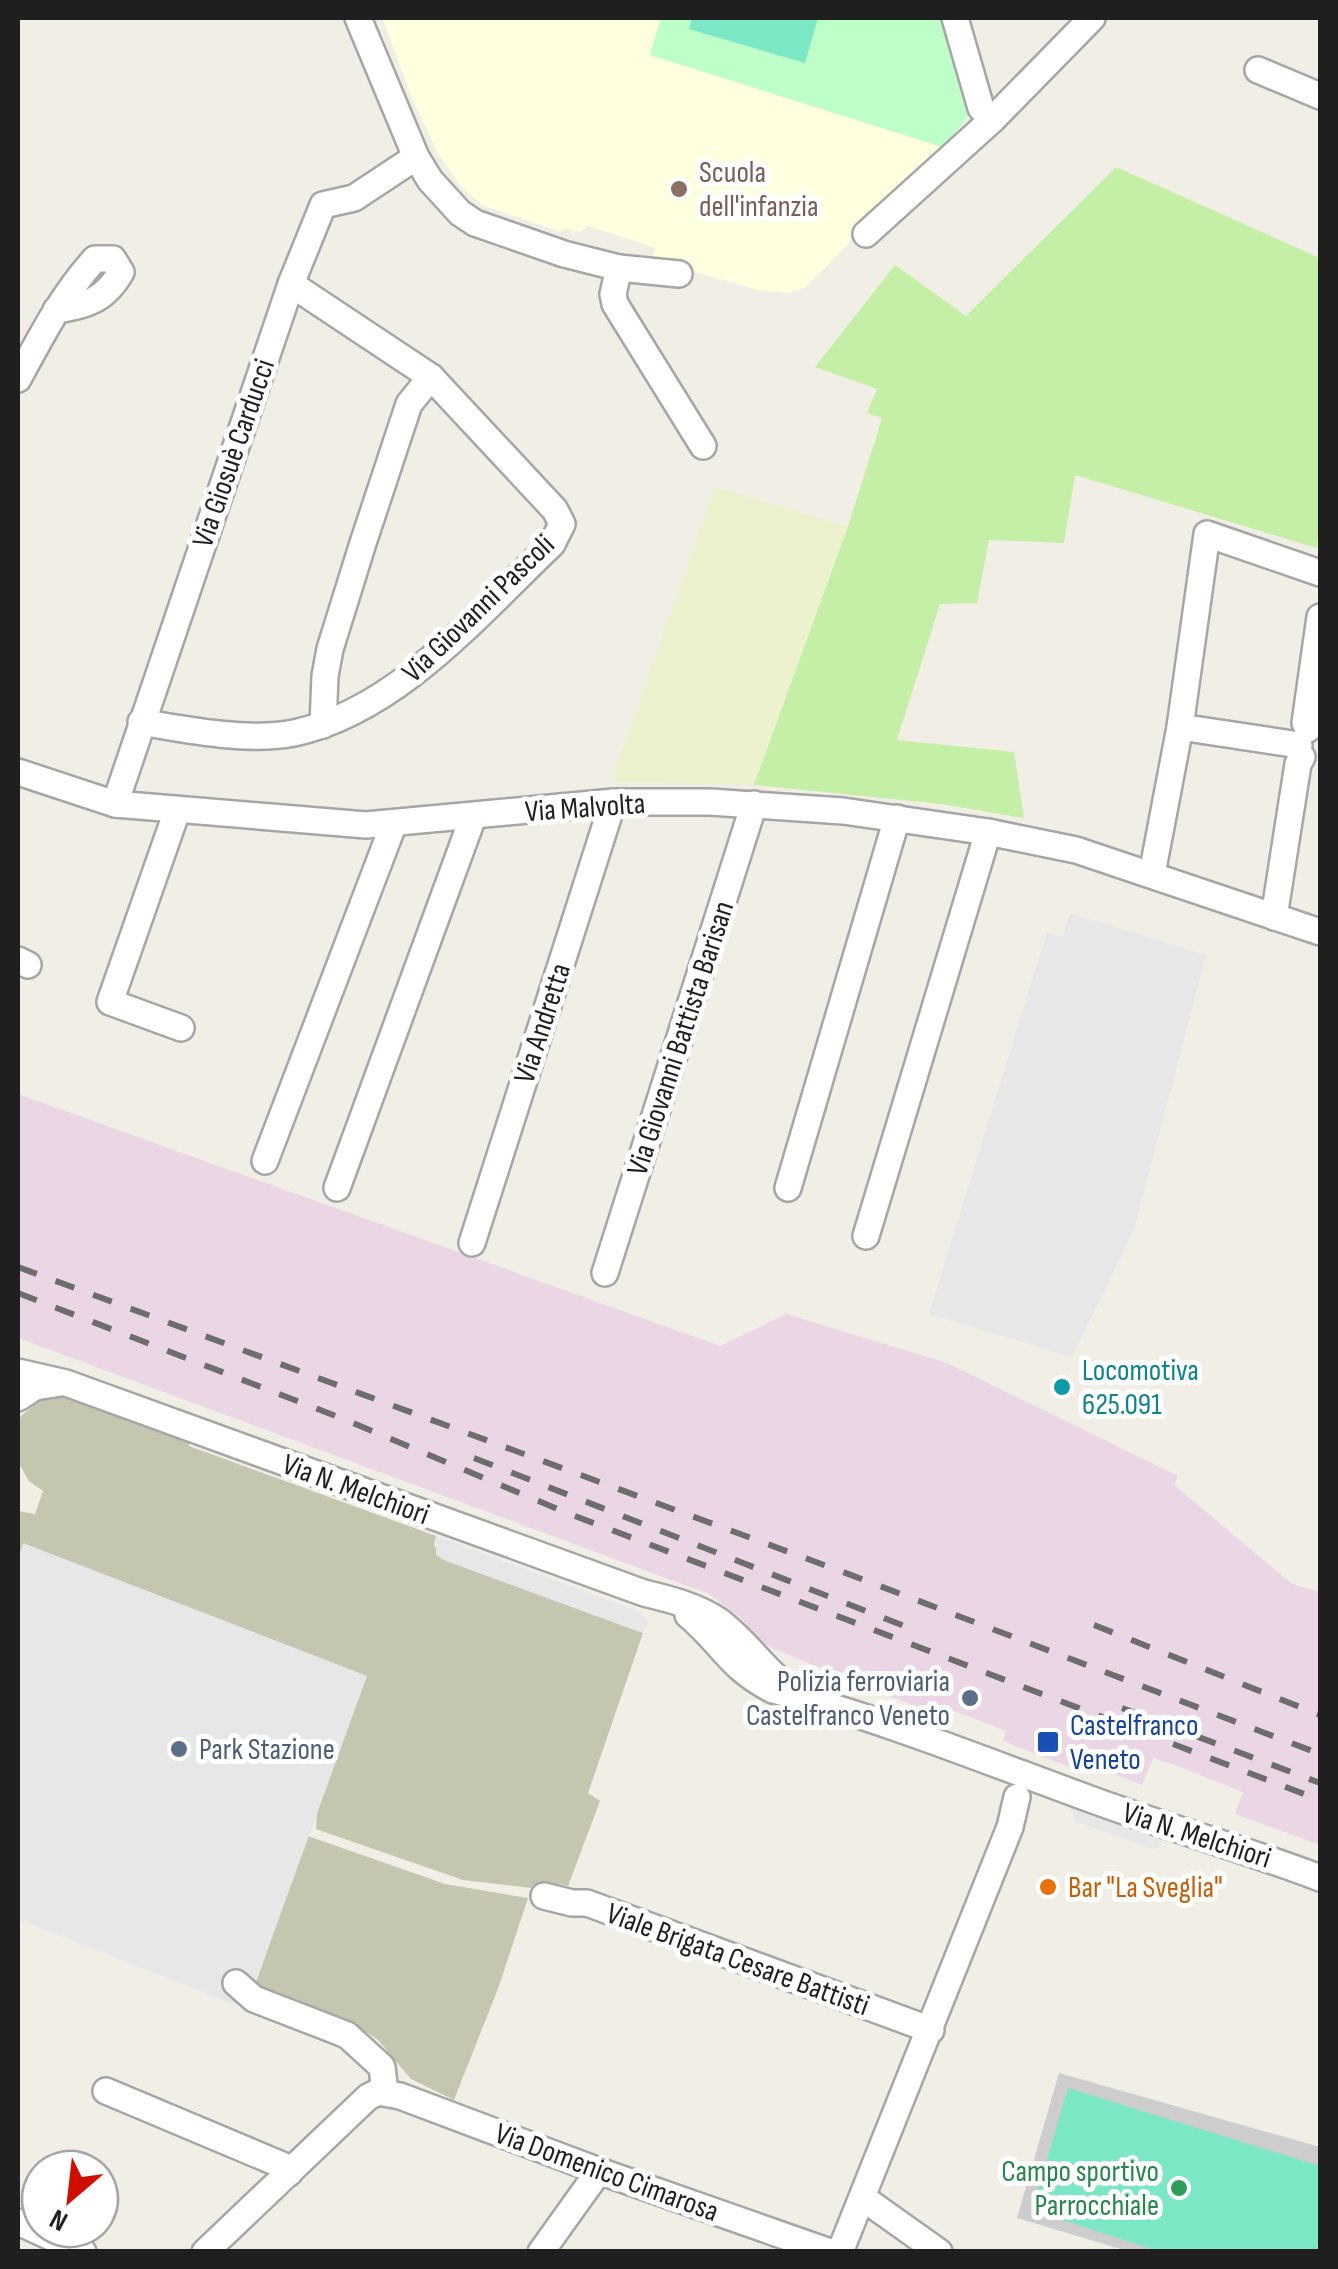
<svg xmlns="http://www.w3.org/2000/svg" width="1338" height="2269" viewBox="0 0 1338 2269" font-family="'Sofia Sans Condensed',sans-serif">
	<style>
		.industrial { fill: #ead6e5 }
		.education { fill: #fdffdf }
		.religious { fill: #cdcdcd }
		.construction { fill: #c5c6af }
		.farmland { fill: #ecf1ce }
		.grass { fill: #c5efa6 }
		.park { fill: #befec8 }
		.pitch { fill: #7ce7c5 }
		.parking { fill: #e7e7e7 }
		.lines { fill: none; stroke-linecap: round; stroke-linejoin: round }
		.minor-casing { stroke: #a6a6a6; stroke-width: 30 }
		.minor { stroke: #fff; stroke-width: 25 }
		.rail { stroke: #6d6d6d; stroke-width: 6; stroke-dasharray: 20 20; stroke-linecap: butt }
		.education-dot { fill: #8d6e63; stroke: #fff; stroke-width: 4 }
		.culture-dot { fill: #0f9aa8; stroke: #fff; stroke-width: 4 }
		.service-dot { fill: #5c6f8a; stroke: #fff; stroke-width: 4 }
		.transit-dot { fill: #1a4fb4; stroke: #fff; stroke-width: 4 }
		.food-dot { fill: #e8710a; stroke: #fff; stroke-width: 4 }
		.leisure-dot { fill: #2e9e5b; stroke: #fff; stroke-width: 4 }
		.labels { text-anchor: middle; stroke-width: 10; stroke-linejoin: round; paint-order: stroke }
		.education-label { font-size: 30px; fill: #785e54; stroke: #fff; text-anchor: start }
		.street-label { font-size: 30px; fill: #1f1f1f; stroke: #fff }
		.culture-label { font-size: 30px; fill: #0d838f; stroke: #fff; text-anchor: start }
		.service-label { font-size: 30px; fill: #4e5e75; stroke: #fff; text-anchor: end }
		.transit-label { font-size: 30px; fill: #164399; stroke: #fff; text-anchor: start }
		.food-label { font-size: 30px; fill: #c56008; stroke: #fff; text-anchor: start }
		.leisure-label { font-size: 30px; fill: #27864d; stroke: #fff; text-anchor: end }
	</style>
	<rect width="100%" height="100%" fill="#f1eee5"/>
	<path class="industrial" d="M18,1094l702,252 66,-32 161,49 231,113 -4,9 118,99 28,8v253l-85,-31 8,-22 -63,-25 -27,-9 -11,27 -56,-22 -4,9 -79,-31 3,-10 -57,-22 -5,9 -170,-69 -15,-8 -17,-22 -33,-25 -691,-256z"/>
	<path class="education" d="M382,18h279l-11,37 293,92 -138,141 -18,5 -25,-2 -110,-31 3,-12 -67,-22 -8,6 -13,-3 -8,2 -75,-25 -23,-19 -24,-35 -25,-54z"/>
	<path class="religious" d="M1059,2073l261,74v104h-193l-110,-33z"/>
	<g class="construction">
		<path d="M64,1395l124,44 1,7 247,90 -2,9 10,15 199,73 -55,160 12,8 -32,85 -9,-2 -2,7 -94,-11 -147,-51 1,-17 49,-136 -342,-132 -6,15v-48l17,3 8,-23 -14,-10 -11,-19 1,-44 22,-19z"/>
		<path d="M308,1836l137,48 83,14 -29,88 -45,114 -43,-21 -33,-39 -12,-8 -106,-44 -4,-6z"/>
	</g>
	<path class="farmland" d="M715,487l133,40 -94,258 -138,-3 -2,-8z"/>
	<path class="grass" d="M1116,167l204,91v260l-3,30 -242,-73 -11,68 -75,-3 -12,63 -37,1 -43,136 117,12 10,66 -83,-14 -187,-19 94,-258 34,-109 -15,-5 10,-24 -62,-22 80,-102 71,51z"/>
	<path class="park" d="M661,18h282l26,97 -26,32 -293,-92z"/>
	<g class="pitch">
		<path d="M692,18h126l-13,45 -116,-34z"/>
		<path d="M1068,2088l252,78v69l-4,16h-158l-126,-41z"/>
	</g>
	<g class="parking">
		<path d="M1070,913l136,42 -72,275 -62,127 -143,-43 118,-382 16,4z"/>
		<path d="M436,1536l199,74 14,9 -6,14 -199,-73 -8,-5z"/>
		<path d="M23,1543l344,133 -121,333 -228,-90v-360z"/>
		<path d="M1073,1804l92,30 -3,8 -6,8 -79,-28 -7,-12z"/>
	</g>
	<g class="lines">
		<defs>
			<g id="minor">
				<path d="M358,18l58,139 14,23 30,33 15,10 89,31 55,14 60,6"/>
				<path d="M955,18l26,90 11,12"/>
				<path d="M1258,70l62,26"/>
				<path d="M866,234l126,-114 100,-102"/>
				<path d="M619,268l-6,26 2,10 88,142"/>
				<path d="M18,379c23,-42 44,-84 77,-120h18l8,13c-16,28 -35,34 -65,38"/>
				<path d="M141,722c45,8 108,20 153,11 103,-22 184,-119 258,-189l10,-20 -7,-14 -124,-133 -140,-93"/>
				<path d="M323,725l2,-49 5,-27 33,-106 46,-139 22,-27"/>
				<path d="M1180,727l119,18"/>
				<path d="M1308,729l-3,-6 15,-106"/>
				<path d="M18,772l97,32 251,21 248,-23h96l133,9 145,21 88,18 244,82"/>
				<path d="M115,804l176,-520 32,-79 31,-7 62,-41"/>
				<path d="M177,811l-67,191 71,26"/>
				<path d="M1152,874l28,-147 27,-193 113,39"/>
				<path d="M1274,917l24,-153 4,-7"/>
				<path d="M18,960l10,5"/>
				<path d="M265,1161l129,-338"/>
				<path d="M337,1188l136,-371"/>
				<path d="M788,1188l109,-370"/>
				<path d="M866,1236l122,-404"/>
				<path d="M472,1243l141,-441"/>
				<path d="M605,1273l149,-469"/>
				<path d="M18,1372l48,11 578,210c25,6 53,13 75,28 31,23 48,55 83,76"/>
				<path d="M18,1398l17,-11 26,-4"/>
				<path d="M688,1615c34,28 41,53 85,75 107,28 213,71 317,109 76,28 154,50 230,79"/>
				<path d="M544,1896l28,7h15l344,127"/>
				<path d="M236,1983l18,16 93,36 35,32 3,26"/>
				<path d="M106,2091l176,74 7,8"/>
				<path d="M863,2198l76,54"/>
				<path d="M18,2222l65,30"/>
				<path d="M205,2252l163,-155 10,-5 22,4 199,75 231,81"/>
				<path d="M541,2252l58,-81"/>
				<path d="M840,2252l170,-425 7,-30"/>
			</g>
		</defs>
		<use href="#minor" class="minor-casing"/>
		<use href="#minor" class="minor"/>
		<g class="rail">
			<path d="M18,1267l825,305 477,182"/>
			<path d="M18,1293l323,125 226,95 753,287"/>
			<path d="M474,1458l438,171"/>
			<path d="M1094,1625l226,90"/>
			<path d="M1122,1708l198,75"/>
		</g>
	</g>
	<circle class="education-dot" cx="679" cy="189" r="10"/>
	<circle class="culture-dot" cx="1062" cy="1387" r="10"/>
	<g class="service-dot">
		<circle cx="970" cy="1698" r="10"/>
		<circle cx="179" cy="1749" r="10"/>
	</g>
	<rect class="transit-dot" x="1036" y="1730" width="24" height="24" rx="5"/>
	<circle class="food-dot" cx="1048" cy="1887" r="10"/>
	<circle class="leisure-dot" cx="1179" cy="2188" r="10"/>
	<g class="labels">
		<g class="education-label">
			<text x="699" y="182">Scuola<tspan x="699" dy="34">dell'infanzia</tspan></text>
		</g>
		<g class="street-label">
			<text transform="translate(233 453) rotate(-71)" y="10">Via Giosuè Carducci</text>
			<text transform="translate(478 608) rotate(-44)" y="10">Via Giovanni Pascoli</text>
			<text transform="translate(585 807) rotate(-4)" y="10">Via Malvolta</text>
			<text transform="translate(542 1023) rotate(-72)" y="10">Via Andretta</text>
			<text transform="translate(680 1038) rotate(-72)" y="10">Via Giovanni Battista Barisan</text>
			<text transform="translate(356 1489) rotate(20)" y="10">Via N. Melchiori</text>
			<text transform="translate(1197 1835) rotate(18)" y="10">Via N. Melchiori</text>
			<text transform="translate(738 1959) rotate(20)" y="10">Viale Brigata Cesare Battisti</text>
			<text transform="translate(607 2172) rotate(20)" y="10">Via Domenico Cimarosa</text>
		</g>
		<g class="culture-label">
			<text x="1082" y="1380">Locomotiva<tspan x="1082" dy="34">625.091</tspan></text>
		</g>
		<g class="service-label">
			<text x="950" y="1691">Polizia ferroviaria<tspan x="950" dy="34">Castelfranco Veneto</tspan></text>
			<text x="199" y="1759" text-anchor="start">Park Stazione</text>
		</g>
		<g class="transit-label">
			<text x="1070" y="1735">Castelfranco<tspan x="1070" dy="34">Veneto</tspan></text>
		</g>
		<g class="food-label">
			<text x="1068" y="1897">Bar "La Sveglia"</text>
		</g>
		<g class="leisure-label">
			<text x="1159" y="2181">Campo sportivo<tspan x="1159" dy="34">Parrocchiale</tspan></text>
		</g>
	</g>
	<rect width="1338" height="2269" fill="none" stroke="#1f1f1f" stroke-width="40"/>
	<g transform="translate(70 2199) rotate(208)"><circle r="48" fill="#ffffff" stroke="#a5a5a5" stroke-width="2.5"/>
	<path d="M0-8L18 38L0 25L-18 38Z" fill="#ce0f00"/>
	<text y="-15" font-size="28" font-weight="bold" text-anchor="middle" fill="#1f1f1f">N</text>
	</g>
</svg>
